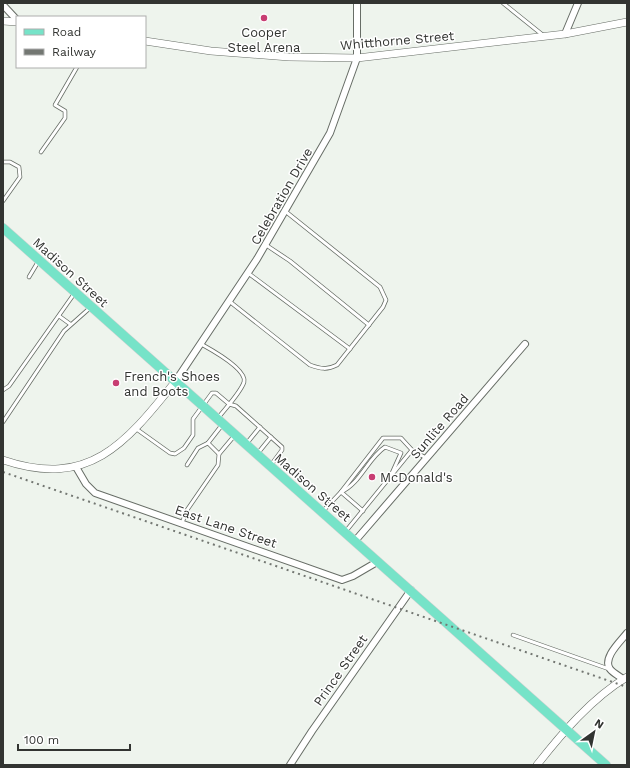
<svg xmlns="http://www.w3.org/2000/svg" width="630" height="768" viewBox="0 0 630 768" font-family="'Work Sans',sans-serif">
	<style>
		.lines { fill: none; stroke-linecap: round; stroke-linejoin: round }
		.service-casing { stroke: #676d66; stroke-width: 4.5 }
		.minor-casing { stroke: #676d66; stroke-width: 8 }
		.tertiary-casing { stroke: #676d66; stroke-width: 8 }
		.primary-casing { stroke: #d2d2d2; stroke-width: 10 }
		.service { stroke: #fff; stroke-width: 3 }
		.minor { stroke: #fff; stroke-width: 6 }
		.tertiary { stroke: #fff; stroke-width: 7 }
		.primary { stroke: #76e3c8; stroke-width: 9 }
		.rail { stroke: #737772; stroke-width: 2; stroke-dasharray: 2 4; stroke-linecap: butt }
		.poi-dot { fill: #c83d72; stroke: #fff; stroke-width: 1.5 }
		.labels { text-anchor: middle; stroke-width: 3; stroke-linejoin: round; paint-order: stroke }
		.poi-label { font-size: 13px; fill: #323431; stroke: #fff; text-anchor: start }
		.street-label { font-size: 13px; fill: #323431; stroke: #fff }
	</style>
	<rect width="100%" height="100%" fill="#eef4ed"/>
	<g class="lines">
		<defs>
			<g id="service">
				<path d="M503,3l41,33"/>
				<path d="M41,152l24,-34v-7l-10,-6 22,-38"/>
				<path d="M3,162h7l9,5 1,10 -17,24"/>
				<path d="M266,245l24,16 79,64"/>
				<path d="M248,273l102,76"/>
				<path d="M29,277l9,-15"/>
				<path d="M229,301l81,64c11,4 17,5 27,0l46,-58 3,-7 -6,-13 -95,-76"/>
				<path d="M59,316l11,8"/>
				<path d="M201,344c9,5 46,25 43,38 -3,10 -19,27 -26,36"/>
				<path d="M3,390l6,-4 65,-92"/>
				<path d="M3,422l61,-91 27,-24"/>
				<path d="M135,428l35,25 5,1 9,-6 9,-13v-16l19,-26h4l13,11 7,2 46,41v3l-11,15"/>
				<path d="M247,443l13,-16"/>
				<path d="M412,450l14,8"/>
				<path d="M258,453l13,-16"/>
				<path d="M219,454l-11,-11 14,-18"/>
				<path d="M187,465l11,-17 10,-5"/>
				<path d="M363,511l-22,-19c19,-8 27,-34 44,-45l16,6 -9,20"/>
				<path d="M322,512l19,-20 42,-54h18l11,12 -66,81"/>
				<path d="M182,523l5,-13 31,-45 1,-11 16,-19"/>
				<path d="M513,635l96,34"/>
			</g>
			<g id="minor">
				<path d="M3,5l14,15"/>
				<path d="M565,34l13,-31"/>
				<path d="M175,382l82,-123 73,-126 27,-75v-55"/>
				<path d="M76,467l10,17 9,9 247,87 11,-4 24,-14"/>
				<path d="M355,541l170,-197"/>
				<path d="M623,679c-4,-3 -10,-6 -13,-10 -8,-11 11,-28 17,-36"/>
				<path d="M290,765l22,-34 99,-141"/>
			</g>
			<g id="tertiary">
				<path d="M3,21l14,1"/>
				<path d="M145,41l66,10 78,6 68,1 208,-24 62,-12"/>
				<path d="M3,460c86,29 122,-16 172,-78"/>
				<path d="M537,765c25,-32 55,-67 90,-88"/>
			</g>
			<path id="primary" d="M3,228l603,537"/>
		</defs>
		<use href="#service" class="service-casing"/>
		<use href="#minor" class="minor-casing"/>
		<use href="#tertiary" class="tertiary-casing"/>
		<use href="#primary" class="primary-casing"/>
		<use href="#service" class="service"/>
		<use href="#minor" class="minor"/>
		<use href="#tertiary" class="tertiary"/>
		<use href="#primary" class="primary"/>
		<path class="rail" d="M3,472l624,215"/>
	</g>
	<g class="poi-dot">
		<circle cx="264" cy="18" r="4"/>
		<circle cx="116" cy="383" r="4"/>
		<circle cx="372" cy="477" r="4"/>
	</g>
	<g class="labels">
		<g class="poi-label">
			<text x="264" y="37" text-anchor="middle">Cooper<tspan x="264" dy="15">Steel Arena</tspan></text>
			<text x="124" y="381">French's Shoes<tspan x="124" dy="15">and Boots</tspan></text>
			<text x="380" y="482">McDonald's</text>
		</g>
		<g class="street-label">
			<text transform="translate(397 40) rotate(-5)" y="5">Whitthorne Street</text>
			<text transform="translate(281 196) rotate(-60)" y="5">Celebration Drive</text>
			<text transform="translate(71 272) rotate(42)" y="5">Madison Street</text>
			<text transform="translate(439 426) rotate(-49)" y="5">Sunlite Road</text>
			<text transform="translate(313 487) rotate(41)" y="5">Madison Street</text>
			<text transform="translate(226 526) rotate(19)" y="5">East Lane Street</text>
			<text transform="translate(340 670) rotate(-55)" y="5">Prince Street</text>
		</g>
	</g>
	<rect width="630" height="768" fill="none" stroke="#323431" stroke-width="8"/>
	<rect x="16" y="16" width="130" height="52" fill="#ffffff" stroke="#adaead"/>
	<rect x="24" y="29" width="20" height="6" fill="#76e3c8" stroke="#adaead"/>
	<text x="52" y="36" font-size="12" fill="#323431">Road</text>
	<rect x="24" y="49" width="20" height="6" fill="#737772" stroke="#adaead"/>
	<text x="52" y="56" font-size="12" fill="#323431">Railway</text>
	<g transform="translate(594 732) rotate(33)" stroke="#ffffff" stroke-width="3" paint-order="stroke">
	<path d="M0-3L7 15L0 10L-7 15Z" fill="#323431"/>
	<text y="-6" font-size="11" font-weight="bold" text-anchor="middle" fill="#323431">N</text>
	</g>
	<path d="M18 744v6h112v-6" fill="none" stroke="#323431" stroke-width="2"/>
	<text x="24" y="744" font-size="12" fill="#323431" stroke="#ffffff" stroke-width="3" paint-order="stroke">100 m</text>
</svg>
